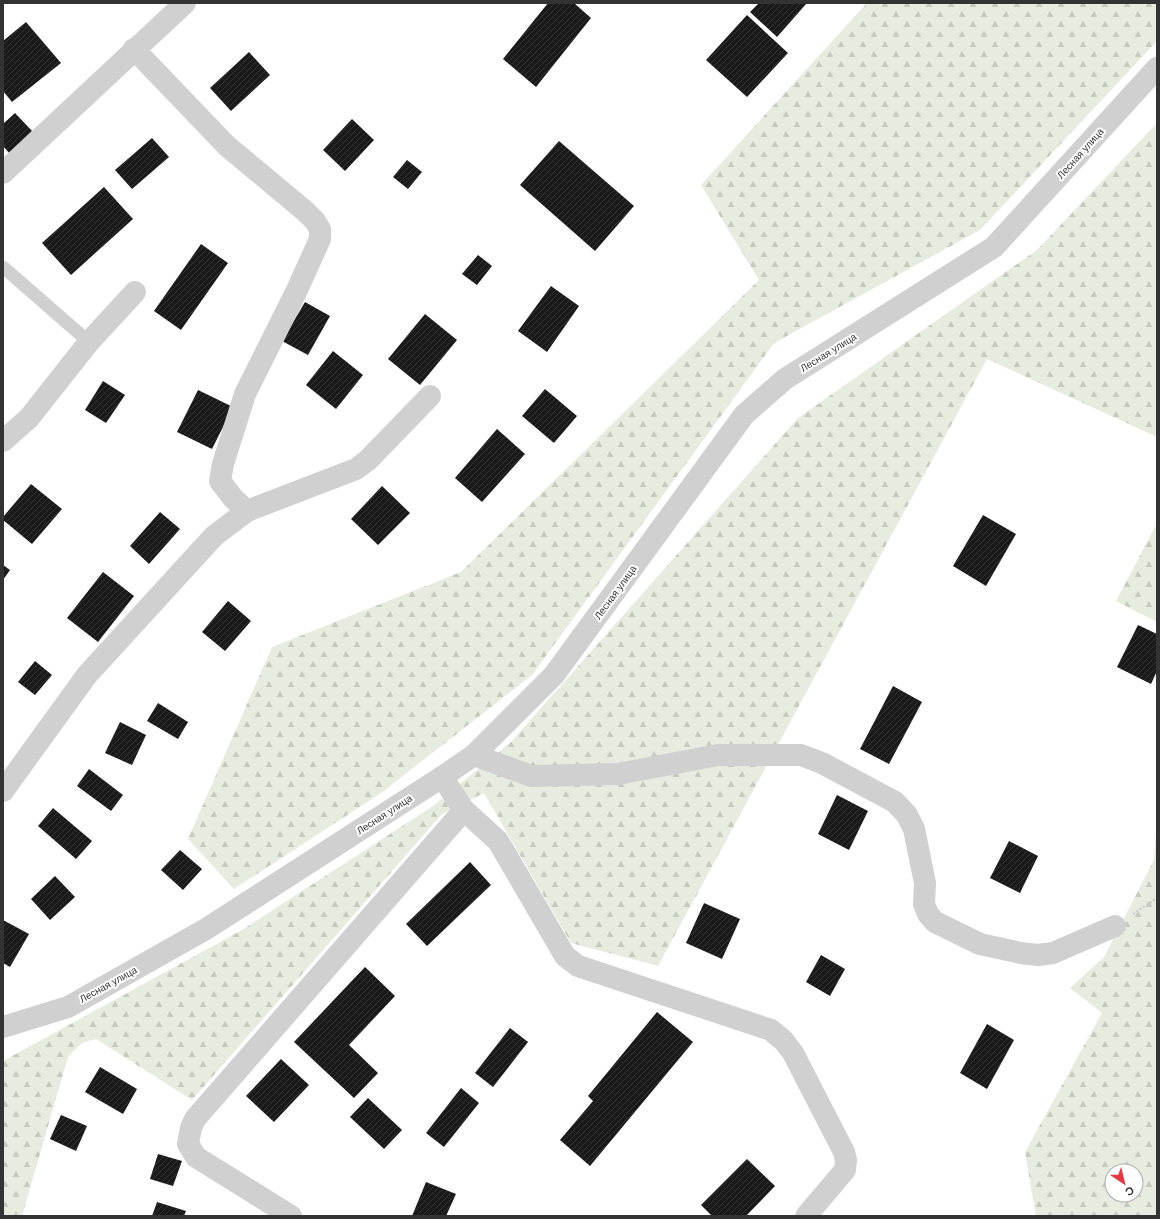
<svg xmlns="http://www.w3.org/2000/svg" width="1160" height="1219" viewBox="0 0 1160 1219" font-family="Arial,sans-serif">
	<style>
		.forest { fill: url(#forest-firs); fill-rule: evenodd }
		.building { fill: url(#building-hatch) }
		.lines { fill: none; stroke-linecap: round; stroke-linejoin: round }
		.path { stroke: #cdcdcd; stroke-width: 2.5; stroke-dasharray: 2 2; stroke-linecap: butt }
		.service { stroke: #d0d0d0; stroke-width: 13 }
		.minor { stroke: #d0d0d0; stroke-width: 22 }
		.labels { text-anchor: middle; stroke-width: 4; stroke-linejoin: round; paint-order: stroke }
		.street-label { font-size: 10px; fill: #333; stroke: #fff }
	</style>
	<defs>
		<pattern id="forest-firs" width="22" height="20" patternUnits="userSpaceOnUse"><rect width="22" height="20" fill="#e6ecdf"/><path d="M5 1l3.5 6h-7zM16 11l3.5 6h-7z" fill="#c6cbc0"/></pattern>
		<pattern id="building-hatch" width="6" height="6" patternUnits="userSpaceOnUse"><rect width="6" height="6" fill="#1a1a1a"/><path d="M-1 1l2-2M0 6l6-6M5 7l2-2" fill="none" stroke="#333"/></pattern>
	</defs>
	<rect width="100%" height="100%" fill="#fff"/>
	<g class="forest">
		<path d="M867,3h290v38l-177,189 -206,113 -242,332 -151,118 -147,96 -46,-50 84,-192 189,-75 298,-292 -58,-95z"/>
		<path d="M1157,123v314l-170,-78 -329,607 -87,-23 -87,-150 -42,21 -250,286 -96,-61 -14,4 -14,14 -46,159h-19v-155l239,-131 191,-124 78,-64 287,-324 239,-168z"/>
		<path d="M1157,523v99l-41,-21z"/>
		<path d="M1157,817v399h-121l-11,-64 77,-139 -32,-25 34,-31 50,-97zM1112,1171h24v24h-24z"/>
	</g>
	<g class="building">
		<path d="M548,3h26l17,15 -55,69 -33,-28z"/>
		<path d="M759,3h48l-30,34 -27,-25z"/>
		<path d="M747,15l41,38 -41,44 -41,-37z"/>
		<path d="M26,22l35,41 -49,39 -9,-11v-50z"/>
		<path d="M249,52l21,23 -39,36 -21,-23z"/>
		<path d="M15,113l18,19 -23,22 -7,-8v-22z"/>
		<path d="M352,119l22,21 -29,31 -22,-21z"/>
		<path d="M152,138l17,19 -37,32 -17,-19z"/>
		<path d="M559,141l75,65 -39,45 -75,-66z"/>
		<path d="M407,160l15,12 -14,17 -15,-12z"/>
		<path d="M104,187l29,32 -62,56 -29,-32z"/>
		<path d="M201,244l27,19 -47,67 -27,-19z"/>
		<path d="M478,255l14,11 -15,19 -15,-11z"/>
		<path d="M551,286l28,20 -32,46 -29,-21z"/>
		<path d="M305,302l25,14 -22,39 -26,-14z"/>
		<path d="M425,314l32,26 -37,45 -32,-26z"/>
		<path d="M333,351l30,24 -27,34 -30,-24z"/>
		<path d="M103,381l22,14 -19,28 -21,-13z"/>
		<path d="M545,389l32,27 -23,27 -32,-27z"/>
		<path d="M198,390l35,17 -21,42 -35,-17z"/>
		<path d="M497,429l28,25 -43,48 -27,-24z"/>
		<path d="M31,484l31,25 -30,35 -29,-24v-3z"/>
		<path d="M382,486l28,27 -32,32 -27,-26z"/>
		<path d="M160,512l20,17 -31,35 -19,-18z"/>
		<path d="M983,515l33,19 -30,52 -33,-20z"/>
		<path d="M3,565l7,5 -7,10z"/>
		<path d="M103,572l31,24 -36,46 -31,-24z"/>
		<path d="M228,601l23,20 -26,30 -23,-19z"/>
		<path d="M1138,625l19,9v37l-6,13 -34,-17z"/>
		<path d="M35,661l17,14 -17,20 -17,-13z"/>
		<path d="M893,686l29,16 -33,62 -29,-15z"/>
		<path d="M158,703l30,19 -10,17 -31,-18z"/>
		<path d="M120,722l26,13 -14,30 -27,-12z"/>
		<path d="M89,769l34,26 -12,16 -34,-25z"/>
		<path d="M837,795l31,16 -19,39 -31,-16z"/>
		<path d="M53,808l39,33 -16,18 -38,-33z"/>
		<path d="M1009,841l29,15 -18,37 -30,-15z"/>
		<path d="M180,850l22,19 -19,21 -22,-20z"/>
		<path d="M470,862l21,23 -64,61 -21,-22z"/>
		<path d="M55,876l20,21 -25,23 -19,-21z"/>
		<path d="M704,903l36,16 -18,40 -36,-16z"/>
		<path d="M3,920l26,14 -19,33 -7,-4z"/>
		<path d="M821,955l24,14 -15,27 -24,-14z"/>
		<path d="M365,967l30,29 -46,49 29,28 -24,25 -60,-56z"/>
		<path d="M657,1012l36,30 -103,124 -30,-26 33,-39 -5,-5z"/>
		<path d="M987,1024l27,16 -27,49 -27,-16z"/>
		<path d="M510,1028l18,14 -35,45 -18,-14z"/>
		<path d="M281,1059l28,26 -35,37 -28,-26z"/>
		<path d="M100,1067l37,22 -14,25 -38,-22z"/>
		<path d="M461,1088l18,15 -35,44 -18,-14z"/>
		<path d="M368,1098l34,32 -18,19 -34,-32z"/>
		<path d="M61,1115l26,11 -11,25 -26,-12z"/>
		<path d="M158,1154l24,7 -9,25 -23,-7z"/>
		<path d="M747,1159l28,27 -29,30h-34l-11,-11z"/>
		<path d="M426,1182l30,12 -10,22h-34z"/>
		<path d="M157,1202l29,9 -2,5h-32z"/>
	</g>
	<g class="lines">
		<path class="path" d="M1133,914l24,-16"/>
		<path class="service" d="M3,267l86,75"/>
		<g class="minor">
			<path d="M134,49l93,97 78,65 10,10 5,8v10l-23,51 -52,104 -22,70 -3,17 13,17 14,13"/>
			<path d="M3,173l182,-170"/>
			<path d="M3,441l26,-23 60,-76 46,-50"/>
			<path d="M474,755l57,21 87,-2 100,-19h83l21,8 73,39 12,13 7,14 11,54 -1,21 4,10 7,8 45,22 41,9 17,2 15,-2 62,-27"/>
			<path d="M442,777l22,33 34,31 67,115 13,10 193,64 13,11 9,12 51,99 2,8 -1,10 -39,46"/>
			<path d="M3,791l84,-116 127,-139 33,-25 109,-42 12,-9 62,-64"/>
			<path d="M3,1027l65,-20 138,-78 236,-152 32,-22 80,-80 190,-260 41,-36 209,-132 163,-179"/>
			<path d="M291,1216l-95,-59 -8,-13 3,-16 4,-9 269,-309"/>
		</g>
	</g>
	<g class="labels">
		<g class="street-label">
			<text transform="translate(1080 153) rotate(-48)" y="4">Лесная улица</text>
			<text transform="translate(828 352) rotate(-32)" y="4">Лесная улица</text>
			<text transform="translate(615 592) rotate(-54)" y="4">Лесная улица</text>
			<text transform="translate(384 814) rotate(-33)" y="4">Лесная улица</text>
			<text transform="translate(108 984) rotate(-29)" y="4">Лесная улица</text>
		</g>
	</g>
	<rect width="1160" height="1219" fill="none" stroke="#333333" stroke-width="8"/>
	<g transform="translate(1124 1183) rotate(145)"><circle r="19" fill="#ffffff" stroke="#adadad"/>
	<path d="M0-3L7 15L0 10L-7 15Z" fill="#e63946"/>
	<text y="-6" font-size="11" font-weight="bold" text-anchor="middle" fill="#333333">С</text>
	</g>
</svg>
